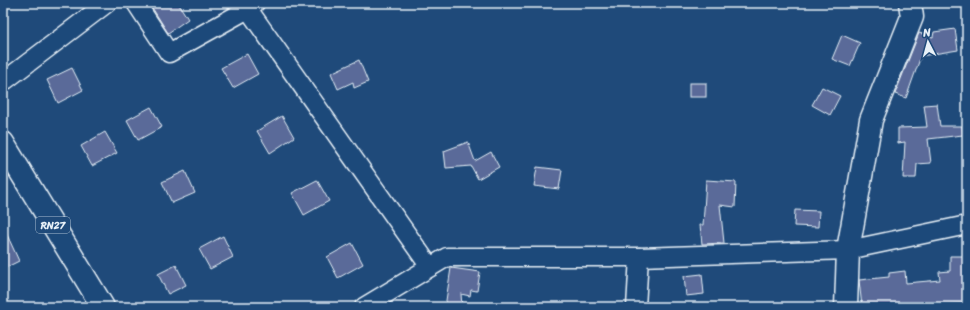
<svg xmlns="http://www.w3.org/2000/svg" width="970" height="310" viewBox="0 0 970 310" font-family="Sriracha,sans-serif">
	<style>
		.building { fill: #5a6b99; stroke: #e8f1f8 }
		.lines { fill: none; stroke-linecap: round; stroke-linejoin: round }
		.street-casing { stroke: #e8f1f8; stroke-width: 21 }
		.secondary-casing { stroke: #e8f1f8; stroke-width: 25 }
		.primary-casing { stroke: #e8f1f8; stroke-width: 25 }
		.street { stroke: #1f4a7a; stroke-width: 18 }
		.secondary { stroke: #1f4a7a; stroke-width: 22 }
		.primary { stroke: #1f4a7a; stroke-width: 22 }
		.labels { text-anchor: middle; stroke-width: 4; stroke-linejoin: round; paint-order: stroke }
		.shield { fill: #1f4a7a; stroke: #acbfd2; stroke-width: 1 }
		.shield-label { font-size: 10px; font-weight: bold; fill: #e8f1f8 }
	</style>
	<rect width="100%" height="100%" fill="#1f4a7a"/>
	<filter id="ink" filterUnits="userSpaceOnUse"><feTurbulence type="fractalNoise" baseFrequency=".025" numOctaves="2"/><feDisplacementMap in="SourceGraphic" scale="8" xChannelSelector="R" yChannelSelector="G"/><feConvolveMatrix kernelMatrix="1 2 1 2 8 2 1 2 1" color-interpolation-filters="sRGB"/></filter>
	<g filter="url(#ink)">
		<g class="building">
			<path d="M155,3h23l10,16 -20,14 -17,-27z"/>
			<path d="M955,29l3,21 -37,6 -15,42 -11,-4 24,-61 14,4 1,-5z"/>
			<path d="M842,35l18,8 -10,23 -18,-7z"/>
			<path d="M247,54l11,20 -25,14 -12,-20z"/>
			<path d="M359,60l9,22 -14,6 -1,-6 -15,7 -7,-16z"/>
			<path d="M72,68l11,22 -25,13 -11,-23z"/>
			<rect x="689" y="83" width="17" height="14"/>
			<path d="M822,87l18,9 -10,19 -18,-10z"/>
			<path d="M937,104l3,22h22l1,9 -35,4 3,24 -14,1 -1,14h-13l2,-36 -7,1v-15l29,-1 -3,-22z"/>
			<path d="M151,107l11,20 -24,13 -11,-20z"/>
			<path d="M282,116l12,21 -24,16 -13,-22z"/>
			<path d="M105,132l12,21 -25,13 -11,-20z"/>
			<path d="M468,142l7,19 16,-9 8,15 -21,12 -7,-13 -25,2 -2,-17z"/>
			<path d="M537,167l25,3 -3,19 -25,-3z"/>
			<path d="M185,171l10,22 -23,10 -10,-21z"/>
			<path d="M317,180l12,21 -25,14 -12,-22z"/>
			<path d="M706,180l30,2 -1,25 -15,-2 4,38 -22,1 -2,-19h3z"/>
			<path d="M795,210l24,1 -1,16 -24,-1z"/>
			<path d="M3,226l16,35 -16,8z"/>
			<path d="M223,236l10,21 -23,12 -11,-20z"/>
			<path d="M352,243l11,21 -25,14 -11,-21z"/>
			<path d="M950,256h14l3,47 -49,4h-56l-3,-27 30,-3v-4l16,-2 1,12 34,-3 -1,-8 11,-1z"/>
			<path d="M176,265l10,20 -18,9 -10,-20z"/>
			<path d="M451,268l29,4 -3,19 -6,-1 -1,6 -9,-2 1,13h-17z"/>
			<path d="M702,274l2,20 -18,2 -2,-20z"/>
		</g>
		<g class="lines">
			<defs>
				<g id="street">
					<path d="M136,3l33,50 79,-44 7,-6"/>
					<path d="M248,9l182,258"/>
					<path d="M3,82l104,-79"/>
					<path d="M364,307l83,-50h192l209,-7 119,-25"/>
					<path d="M636,307l3,-50"/>
				</g>
				<path id="secondary" d="M846,307l2,-57 23,-130 41,-103 -2,-14"/>
				<path id="primary" d="M3,143l100,164"/>
			</defs>
			<use href="#street" class="street-casing"/>
			<use href="#secondary" class="secondary-casing"/>
			<use href="#primary" class="primary-casing"/>
			<use href="#street" class="street"/>
			<use href="#secondary" class="secondary"/>
			<use href="#primary" class="primary"/>
		</g>
	</g>
	<g class="labels">
		<rect class="shield" x="36" y="217" width="34" height="16" rx="3"/>
		<g class="shield-label">
			<text x="53" y="229">RN27</text>
		</g>
	</g>
	<rect width="970" height="310" fill="none" stroke="#1f4a7a" stroke-width="16"/>
	<rect x="8" y="8" width="954" height="294" fill="none" stroke="#e8f1f8" stroke-width="1.5" filter="url(#ink)"/>
	<g transform="translate(928 42) rotate(354)" stroke="#1f4a7a" stroke-width="3" paint-order="stroke">
	<path d="M0-3L7 15L0 10L-7 15Z" fill="#e8f1f8"/>
	<text y="-6" font-size="11" font-weight="bold" text-anchor="middle" fill="#e8f1f8">N</text>
	</g>
</svg>
